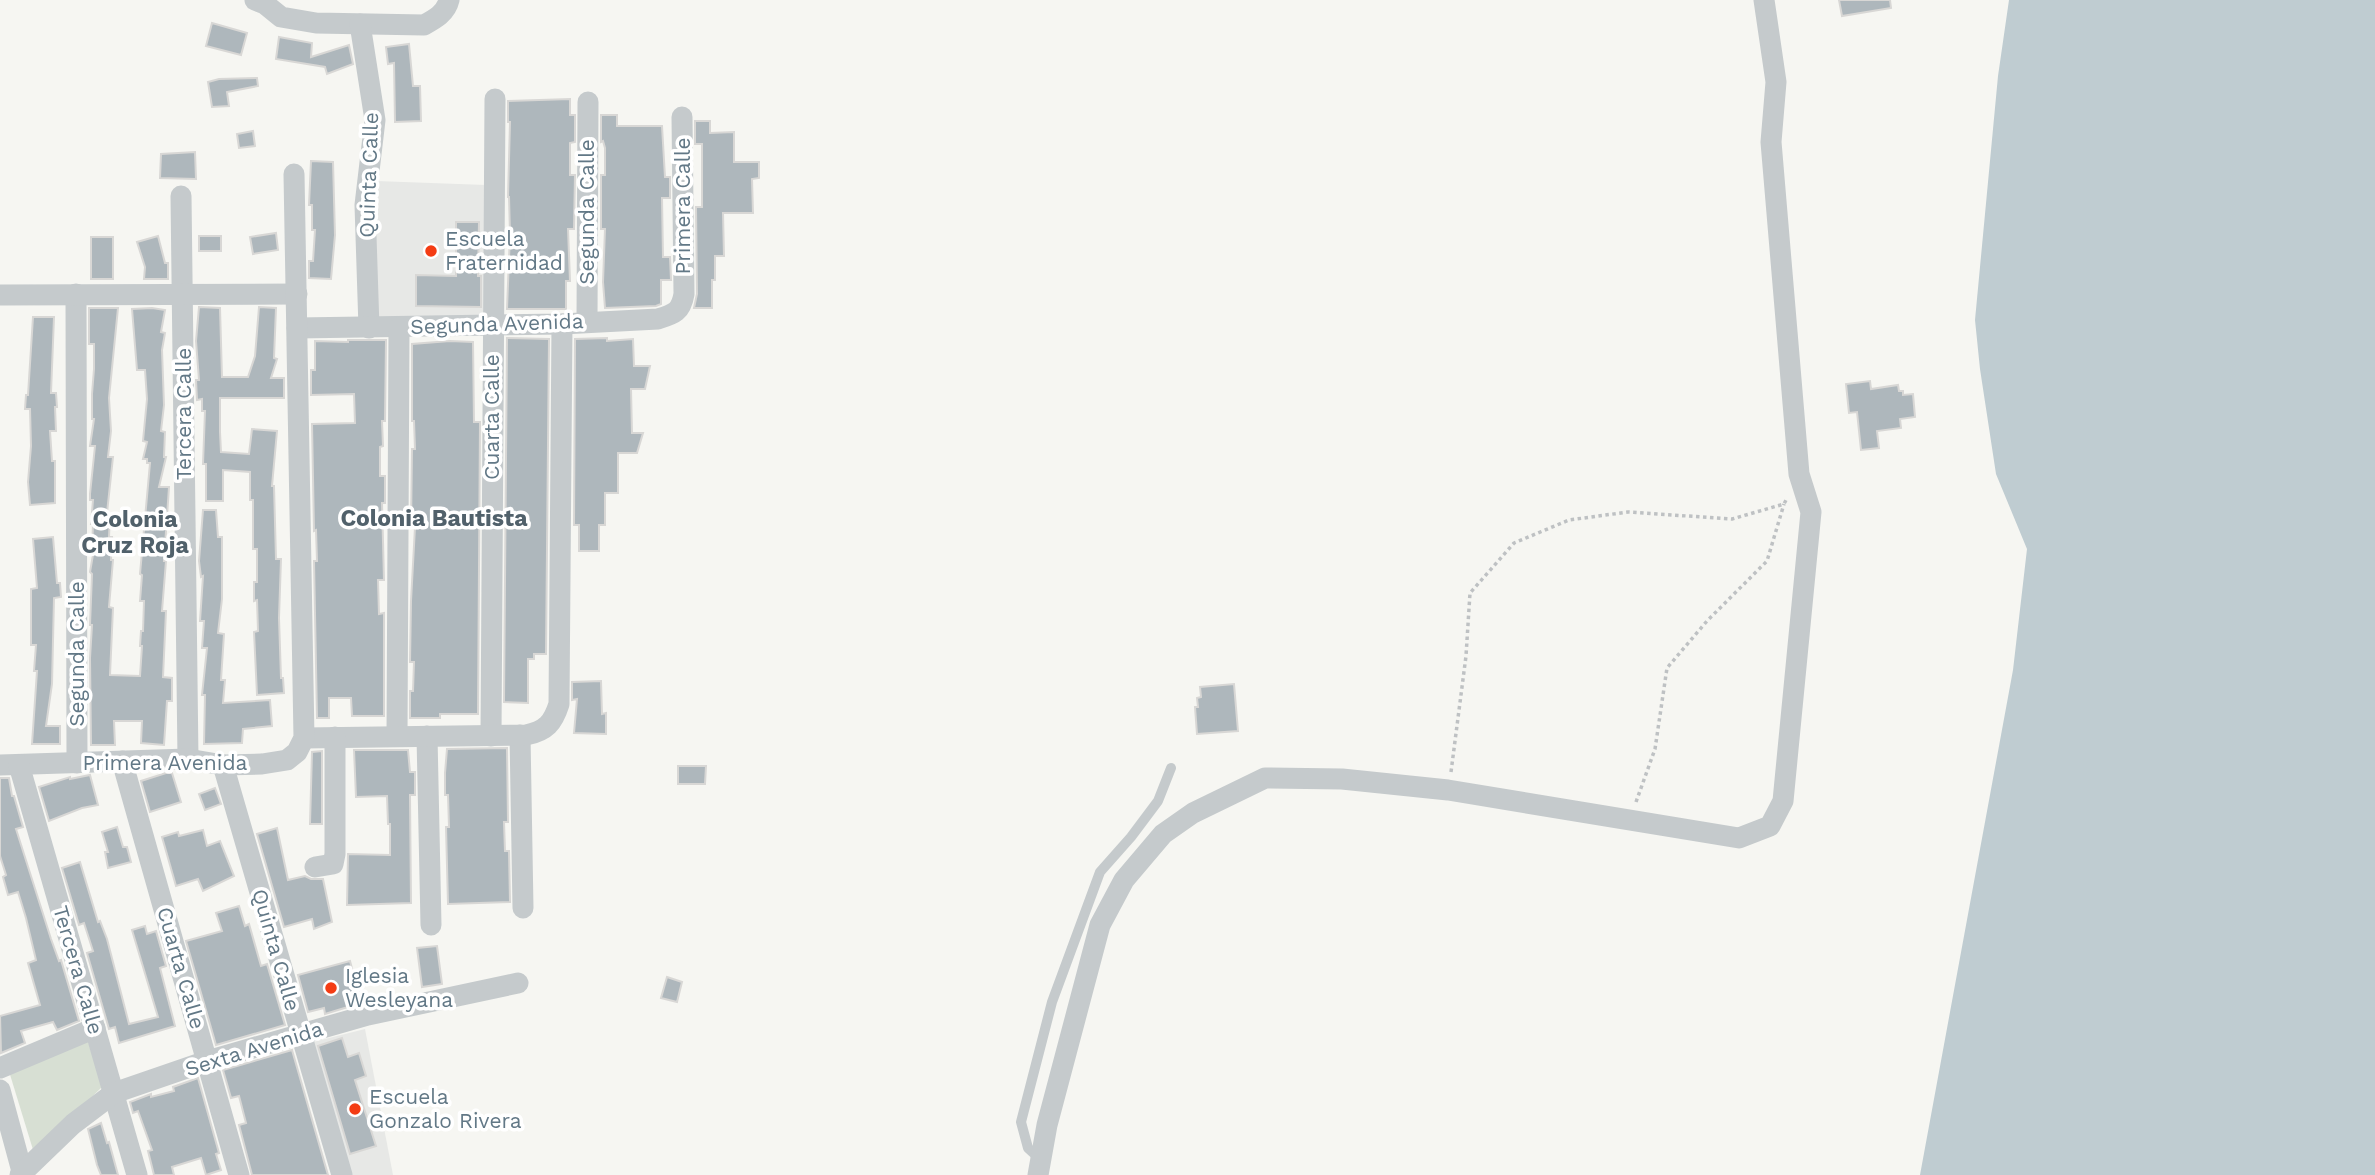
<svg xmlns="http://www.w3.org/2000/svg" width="2375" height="1175" viewBox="0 0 2375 1175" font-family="'Work Sans',sans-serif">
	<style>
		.built { fill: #e7e8e6 }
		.green { fill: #d7dfd3 }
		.water { fill: #bfccd1 }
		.building { fill: #aeb7bc; stroke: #d8d7d5; stroke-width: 2 }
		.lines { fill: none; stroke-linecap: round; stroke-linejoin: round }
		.path { stroke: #bec1c3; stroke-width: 3.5; stroke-dasharray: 3.5 3.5; stroke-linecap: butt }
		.service { stroke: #c5cacc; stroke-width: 10 }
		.minor { stroke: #c5cacc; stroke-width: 21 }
		.poi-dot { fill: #f43c14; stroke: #fff; stroke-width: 2.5 }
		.labels { text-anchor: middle; stroke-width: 7; stroke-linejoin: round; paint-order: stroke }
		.street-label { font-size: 21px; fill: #627886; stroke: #fff }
		.poi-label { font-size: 21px; fill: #627886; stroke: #fff; text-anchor: start }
		.neighbourhood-label { font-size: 23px; font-weight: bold; fill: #51616b; stroke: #fff }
	</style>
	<rect width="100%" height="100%" fill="#f6f6f2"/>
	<g class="built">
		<path d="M376,181l110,4 -1,132 -109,2z"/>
		<path d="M365,1029l28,146h-43l-41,-132z"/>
	</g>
	<path class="green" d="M87,1038l15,49 -68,66 -26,-85z"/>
	<path class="water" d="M2009,0h366v1175h-455l93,-505 14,-121 -31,-75 -16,-105 -5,-49 23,-244z"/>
	<g class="building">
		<path d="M1839,0h51l1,8 -49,8z"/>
		<path d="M212,23l35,10 -6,22 -35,-9z"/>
		<path d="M279,37l33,6 -1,14 38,-12 4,19 -26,10 -2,-7 -49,-8z"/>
		<path d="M409,44l4,42h7l1,35 -26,1 -1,-59 -6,1 -2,-17z"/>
		<path d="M257,78l1,8 -31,6 2,14 -17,1 -4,-25 11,-3z"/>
		<path d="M570,99v16h5v27l-5,1v32h5l-1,54h-6l2,52h-4v28h-59l3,-75 -1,-37h-1l2,-75h-2v-21z"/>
		<path d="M601,115h16v11h45l3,51h5v21h-8l1,59h7l1,23h-10v24l-5,2 -51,2 -2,-26 2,-53h-4v-54h4v-27l-2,-7 -2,1z"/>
		<path d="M695,121h15v12l24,-1v30h25v16l-7,1 1,34h-30l1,43h-9v24h-3v28h-18l3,-14 -1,-87h6v-63h-7z"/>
		<path d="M253,131l2,15 -16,2 -2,-14z"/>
		<path d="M195,152l1,27 -36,-1 1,-24z"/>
		<path d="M311,161l22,1 2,73 -4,44 -22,-1v-17h4l2,-31h-3v-25h-3z"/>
		<path d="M456,222h23l-1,54h3v31l-65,-1v-31l40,1z"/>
		<path d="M276,233l2,17 -25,4 -3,-17z"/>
		<path d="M158,236l7,27h3v16h-24l1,-12 -8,-25z"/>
		<rect x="199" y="236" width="22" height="15"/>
		<rect x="91" y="237" width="22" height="42"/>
		<path d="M199,307l21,1 2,69h26l7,-21 4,-49 17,1 -2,50 3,1 -6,19h13v20h-64v34l1,20 28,2 3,-25 25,2 -5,55h2l2,73h5l-2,59 2,60h2l1,15 -27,2 -3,-63 4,-1 -1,-31 -3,1v-19h3v-33h-4v-49h-3v-28l-27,-2v31h-17v-37h-3l2,-53h-3v-12l-5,1 -1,-20h3l-3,-39z"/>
		<path d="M89,308h29l-9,90 2,33 -3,26h5l-6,56 3,1 -1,23h3l-1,23h2l-4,47 4,1 -3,67 30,1 2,-30h-2l1,-15h2l1,-30h-4l2,-26 -2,-1 10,-111h-3v-4h-4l4,-17 -4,-1 4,-42 -2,-29h-8l-5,-61 20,-1 13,2 -4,22 4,1 -3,17 2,55 -3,26 4,1 -1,25h2l-7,30h10l-5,74h2l-4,50h4l-3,66 9,1v23h-5l-3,44 -23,-2 1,-22h-28l1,24h-24l-1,-87 2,-33h-2l2,-51 -2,-2 4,-23h-2l1,-25h-2l2,-24h-3v-6l5,-48h-5l4,-27h-2v-25l2,-25v-25h-5z"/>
		<path d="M33,317h21l-3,76h5l1,14h-2l1,24h-6l2,30h3v42l-25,2 -2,-23 3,-36 -1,-37h-5l1,-14h2z"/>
		<path d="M507,338l42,1 -3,315h-12v5h-6v44l-24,-1z"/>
		<path d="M607,338v3l26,-2 1,27h16l-5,23h-14l1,44h11l-6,20h-19v40h-13v32h-6v26h-20v-26h-5l1,-186z"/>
		<path d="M348,340h38l-1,81h-3l1,25 -3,1v29h5v27h-3l2,77h-6l1,34 5,-1v103h-32l-1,-18h-22v20h-12l-3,-157h3l-1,-31 -2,1 -2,-107 43,-1 -1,-29 -43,1v-25h4v-29l33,1z"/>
		<path d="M450,341l23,1 1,80h6l-2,292h-38v4h-30v-27h3l1,-29h-4l1,-61 4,-74h-4l1,-78h3l-1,-28h-2v-77z"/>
		<path d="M1870,381l1,8 27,-4 1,6h4v4l10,-1 2,23 -15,2 1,9 -24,3 2,17 -18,2 -4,-38 -8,1 -3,-29z"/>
		<path d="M203,510h13l2,27h4v62l-4,34 6,1 -3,46h4l-2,23 47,-3 2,26 -29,3 -1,14 -38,1 1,-49h-3l5,-47h-5l2,-27h-4l3,-45 -2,1 -2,-16z"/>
		<path d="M53,537l4,46h3l1,14 -7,1 -2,86 -6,42h14v18h-28l5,-73h-3l2,-26h-5v-56l6,-1 -4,-49z"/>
		<path d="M601,681l1,33 4,-1v21l-32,-1 3,-34 -5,1v-18z"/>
		<path d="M1234,684l4,47 -41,3 -2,-27h3l-1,-9 4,-1 -1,-10z"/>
		<path d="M507,748l1,74h-4l1,29h4l1,51 -62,2 -2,-77h3l-1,-32h-3v-22l2,-24z"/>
		<path d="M354,750h54l2,22h5v23h-5l1,108 -64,2 1,-51 42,1v-31h-2l-1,-28 -31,1z"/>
		<path d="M322,751v73h-12l2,-72z"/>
		<path d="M678,766h28l-1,18h-27z"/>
		<path d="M166,773h6l9,29 -31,10 -9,-31z"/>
		<path d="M90,775l8,30 -16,3 -33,13 -10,-34 31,-10v2z"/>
		<path d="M0,778h9l3,18h2l9,31 -7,2 35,110 8,22 2,-1 18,61 -22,9 -4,-8 -32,9 4,12 -24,10 -1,-37 40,-11 -12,-42 8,-3 -10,-42 -8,-26 -10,3 -5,-18 3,-2 -6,-19z"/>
		<path d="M215,788l6,16 -16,6 -6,-16z"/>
		<path d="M117,827l6,20h4l4,15 -23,6 -3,-16h3l-6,-20z"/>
		<path d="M277,828l11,52 17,-4 6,3h12l9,43 -18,7 -2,-10 -28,8 -27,-93z"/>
		<path d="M203,830l4,16 13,-5 14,35 -31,15 -5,-12 -22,7 -14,-49 16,-5 1,4z"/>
		<path d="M80,862l18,60 2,-1 7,18 22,85 29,-7 -26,-87 13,-4 2,8 9,-3 10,35 -6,2 15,58 -56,17 -4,-16 -6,2 -22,-76 6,-2 -9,-28 -5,2 -17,-57z"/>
		<path d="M239,906l6,20 4,-2 12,42 6,-2 18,61 -69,20 -30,-104 36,-10 -6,-18z"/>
		<path d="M437,946l5,38 -20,3 -5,-39z"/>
		<path d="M350,961l10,38 -10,3 1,4 -26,8 -1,-6 -16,4 -10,-37z"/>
		<path d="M667,977l15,5 -5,20 -16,-4z"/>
		<path d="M342,1038l6,19 11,-4 7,23 -11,4 21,66 -26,8 -32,-108z"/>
		<path d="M292,1050l36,125h-76l-13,-50 7,-2 -7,-27 -8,2 -8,-28z"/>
		<path d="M198,1078l21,75 -3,1 5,16 -15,5 -5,-17 -29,9 2,8h-20l-6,-24 4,-1 -14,-39 -5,2 -3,-11 21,-8v3l23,-6 -1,-4z"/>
		<path d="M101,1123l6,20 2,-1 9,33h-17l-4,-10 -9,-36z"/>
	</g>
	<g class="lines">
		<g class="path">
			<path d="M1451,772l15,-116 4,-63 44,-50 55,-23 59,-8 104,7 52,-15 3,-6"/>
			<path d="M1636,802l19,-53 12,-81 40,-47 60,-60 17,-57"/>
		</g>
		<path class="service" d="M1039,1158l-11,-10 -7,-26 31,-120 48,-130 31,-35 27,-36 13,-33"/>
		<g class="minor">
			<path d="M255,0l10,4 16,13 35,6 108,2c11,-6 22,-12 25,-25"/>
			<path d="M360,24l15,96 -10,85 4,123"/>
			<path d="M181,196l7,563"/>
			<path d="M76,294l1,469"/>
			<path d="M0,295l297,-1"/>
			<path d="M587,321l1,-219"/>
			<path d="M297,328l265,-4 96,-5c16,-5 23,-7 26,-25l-2,-177"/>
			<path d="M520,735l3,173"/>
			<path d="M397,736l2,-408"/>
			<path d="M427,736l4,189"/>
			<path d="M491,736l4,-637"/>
			<path d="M304,738l222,-3c20,-4 27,-12 33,-31l3,-380"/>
			<path d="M122,761l117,414"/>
			<path d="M0,765l188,-6 35,6 39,-1 25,-4 10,-8 7,-14 -10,-564"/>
			<path d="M19,765l118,410"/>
			<path d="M223,765l119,410"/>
			<path d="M315,867l18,-3 2,-10v-117"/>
			<path d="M0,1068l95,-40"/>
			<path d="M0,1090l23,85"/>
			<path d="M20,1175l53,-51 41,-31 93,-32 161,-46 150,-32"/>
			<path d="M1038,1175l9,-50 53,-200 24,-45 39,-46 30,-21 72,-35 77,1 106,11 291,48 31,-12 13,-25 28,-289 -12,-38 -28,-332 5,-60 -12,-82"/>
		</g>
	</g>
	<g class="poi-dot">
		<circle cx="431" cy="251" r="7"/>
		<circle cx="331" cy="988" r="7"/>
		<circle cx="355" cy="1109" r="7"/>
	</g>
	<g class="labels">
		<g class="street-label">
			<text transform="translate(369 175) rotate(-88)" y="7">Quinta Calle</text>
			<text transform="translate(683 206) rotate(-90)" y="7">Primera Calle</text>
			<text transform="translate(587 212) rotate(-90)" y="7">Segunda Calle</text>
			<text transform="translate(497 324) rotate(-2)" y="7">Segunda Avenida</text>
			<text transform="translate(184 414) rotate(-90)" y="7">Tercera Calle</text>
			<text transform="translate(492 417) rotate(-90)" y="7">Cuarta Calle</text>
			<text transform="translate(77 654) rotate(-90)" y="7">Segunda Calle</text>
			<text x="165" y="770">Primera Avenida</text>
			<text transform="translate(276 950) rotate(74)" y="7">Quinta Calle</text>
			<text transform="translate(181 968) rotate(74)" y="7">Cuarta Calle</text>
			<text transform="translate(78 970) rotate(74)" y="7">Tercera Calle</text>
			<text transform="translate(254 1049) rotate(-17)" y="7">Sexta Avenida</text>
		</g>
		<g class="poi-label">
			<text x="445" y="246">Escuela<tspan x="445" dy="24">Fraternidad</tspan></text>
			<text x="345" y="983">Iglesia<tspan x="345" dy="24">Wesleyana</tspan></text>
			<text x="369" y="1104">Escuela<tspan x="369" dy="24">Gonzalo Rivera</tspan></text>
		</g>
		<g class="neighbourhood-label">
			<text x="434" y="526">Colonia Bautista</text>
			<text x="135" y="527">Colonia<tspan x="135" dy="26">Cruz Roja</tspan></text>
		</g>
	</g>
</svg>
